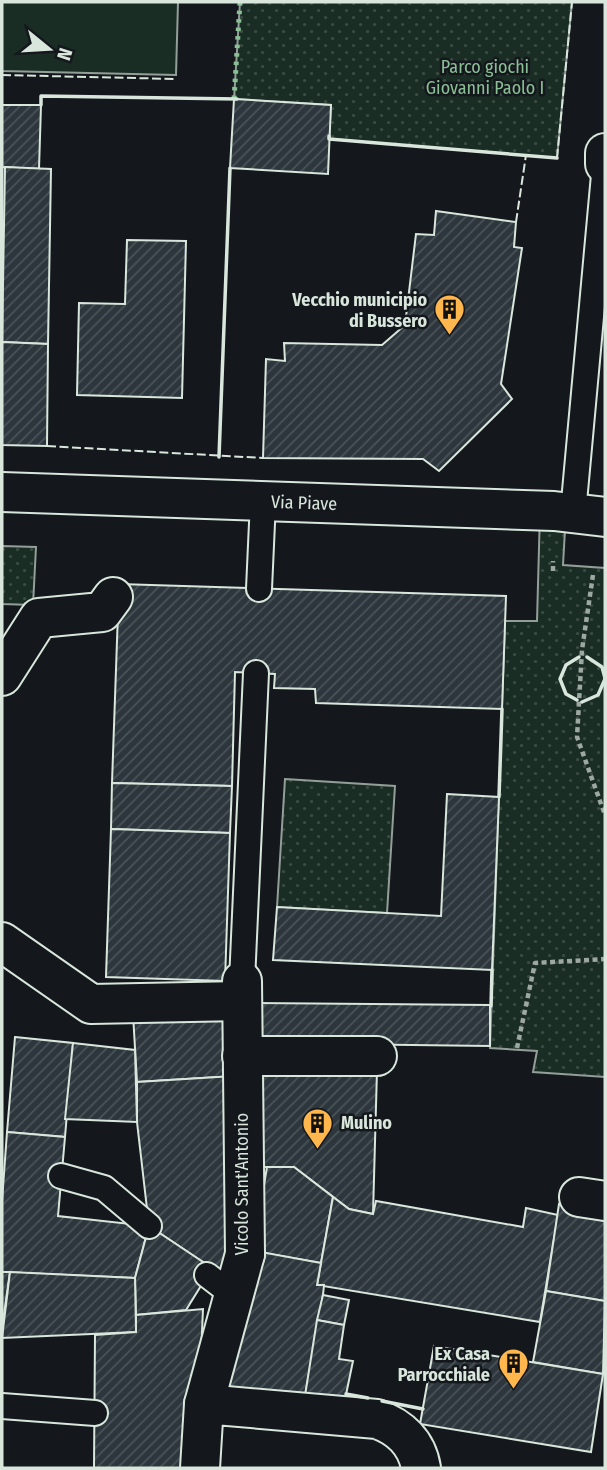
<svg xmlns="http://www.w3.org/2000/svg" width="607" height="1470" viewBox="0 0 607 1470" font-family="'Fira Sans Condensed',sans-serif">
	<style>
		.grass { fill: #1a2d24; stroke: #939e99; stroke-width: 2 }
		.park { fill: url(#park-dots); stroke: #939e99; stroke-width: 2 }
		.building { fill: url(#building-hatch); stroke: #d8e6dc; stroke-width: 2 }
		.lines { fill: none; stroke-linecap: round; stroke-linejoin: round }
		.service-casing { stroke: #d8e6dc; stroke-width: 28 }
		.pedestrian-casing { stroke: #d8e6dc; stroke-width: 42 }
		.minor-casing { stroke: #d8e6dc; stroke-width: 42 }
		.path { stroke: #9da8a2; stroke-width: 4.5; stroke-dasharray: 5 3.5; stroke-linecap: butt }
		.service { stroke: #14181c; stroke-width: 24 }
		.pedestrian { stroke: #14181c; stroke-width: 38 }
		.minor { stroke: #14181c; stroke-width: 38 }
		.hedge { stroke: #8ac095; stroke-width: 5; stroke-dasharray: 3.5 5; stroke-linecap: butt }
		.fence { stroke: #d8e6dc; stroke-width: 2; stroke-dasharray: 9 3.5; stroke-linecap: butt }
		.wall { stroke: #d8e6dc; stroke-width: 3.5 }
		.labels { text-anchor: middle; stroke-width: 5; stroke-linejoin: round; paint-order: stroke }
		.park-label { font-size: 18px; fill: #8ac095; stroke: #14181c }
		.poi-label { font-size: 18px; font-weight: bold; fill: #d8e6dc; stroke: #14181c; text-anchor: end }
		.street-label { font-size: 18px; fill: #d8e6dc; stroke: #14181c }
	</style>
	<defs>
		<pattern id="park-dots" width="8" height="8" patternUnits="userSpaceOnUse" patternTransform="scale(1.75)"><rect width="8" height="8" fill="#1a2d24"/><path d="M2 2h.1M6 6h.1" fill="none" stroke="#3b4b43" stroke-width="1.8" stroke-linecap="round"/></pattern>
		<pattern id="building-hatch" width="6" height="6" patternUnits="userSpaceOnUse" patternTransform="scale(1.75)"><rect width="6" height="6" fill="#2c363c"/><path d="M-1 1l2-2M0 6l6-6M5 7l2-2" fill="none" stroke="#4a5358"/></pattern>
	</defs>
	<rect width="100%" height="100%" fill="#14181c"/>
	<path class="grass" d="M2,2h176l-2,73 -174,-4z"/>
	<g class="park">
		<path d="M240,2h332l-15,156 -228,-19 2,-34 -97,-6z"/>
		<path d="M540,511l26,1 -3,53 42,3v509l-72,-5 4,-21 -47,-3 15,-427h32z"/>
		<path d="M2,546l34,1 -3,58 -31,-1z"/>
		<path d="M285,779l110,7 -8,127 -110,-6z"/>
	</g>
	<g class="building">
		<path d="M234,99l97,6 -3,69 -98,-6z"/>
		<path d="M2,105h39l-2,64 -37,-2z"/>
		<path d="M5,167l46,2 -3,175 -46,-2z"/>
		<path d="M436,211l80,11 -2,25 8,1 -21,136 11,15 -73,72 -16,-12 -160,-1 3,-99 19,2 -1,-18 98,2 23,-20 11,-91 18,1z"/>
		<path d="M127,240l59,1 -4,157 -105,-3 2,-92 46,1z"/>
		<path d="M2,342l46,2 -1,102 -45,-1z"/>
		<path d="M119,584l387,12 -4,113 -186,-6 -1,-14 -41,-1 1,-14 -40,-2 -3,114 -120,-3z"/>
		<path d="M112,783l120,3 -2,47 -119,-4z"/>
		<path d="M447,794l52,3 -7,173 -219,-10 4,-53 164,9z"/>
		<path d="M111,829l119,4 -5,148 -119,-4z"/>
		<path d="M253,1003l237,2v41l-239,-3z"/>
		<path d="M231,1009l3,67 -97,6 -4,-68z"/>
		<path d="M15,1037l58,6 -8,94 -58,-5z"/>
		<path d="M73,1043l62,7 2,72 -72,-3z"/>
		<path d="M251,1068l126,2 -4,144 -24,-5 -55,-42h-33z"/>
		<path d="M234,1076v195l-22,-3 -63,-42 -12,-104v-40z"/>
		<path d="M7,1132l58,5 -7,79 91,10 -14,52 -133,-6v-71z"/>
		<path d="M267,1167h27l39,30 -12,66 -68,-12z"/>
		<path d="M333,1197l16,12 24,5 3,-13 147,26 3,-19 32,7 -18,107 -223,-37z"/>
		<path d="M559,1204l46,8v89l-59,-10z"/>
		<path d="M149,1226l63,42 -26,42 -50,5 -1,-37z"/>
		<path d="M250,1250l71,13 -4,22h7l-1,10 -19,107 -78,-14z"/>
		<path d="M2,1272h8l-8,56z"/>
		<path d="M10,1272l125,6 1,54 -134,6z"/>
		<path d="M546,1291l59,10 -2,73 -70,-12z"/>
		<path d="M323,1295l26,5 -5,25 -27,-5z"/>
		<path d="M203,1309l-7,159h-102l1,-133 41,-3v-17z"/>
		<path d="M317,1320l27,5 -5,34 14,2 -10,48 -39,-7z"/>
		<path d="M434,1346l169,28 -12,78 -171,-28z"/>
	</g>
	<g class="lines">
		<defs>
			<g id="service">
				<path d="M573,513l32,-349"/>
				<path d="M259,589l4,-88"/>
				<path d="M242,981l14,-308"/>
				<path d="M61,1176l43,12 45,38"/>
				<path d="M207,1275l26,20"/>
				<path d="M2,1406l93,7"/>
			</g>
			<g id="pedestrian">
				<path d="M605,164v-11"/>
				<path d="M2,676l37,-58 63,-6 11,-15"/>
				<path d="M2,942l89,62 150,-3"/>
				<path d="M242,981l3,273"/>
				<path d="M242,1056h135"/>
				<path d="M579,1197l26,4"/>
			</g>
			<g id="minor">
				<path d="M2,492l552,19 51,6"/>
				<path d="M204,1404l41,-150"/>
				<path d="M200,1468l4,-64 173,15c23,8 40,24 44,49"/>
			</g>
		</defs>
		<use href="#service" class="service-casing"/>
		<use href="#pedestrian" class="pedestrian-casing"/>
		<use href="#minor" class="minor-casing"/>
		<g class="path">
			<path d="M553,571v-10"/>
			<path d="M593,575l-11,75 -5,87 28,78"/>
			<path d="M517,1048l18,-85 70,-4"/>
		</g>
		<use href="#service" class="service"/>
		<use href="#pedestrian" class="pedestrian"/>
		<use href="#minor" class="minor"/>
		<path class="hedge" d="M234,99l6,-97"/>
		<g class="fence">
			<path d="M2,75l174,4"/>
			<path d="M557,158l15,-156"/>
			<path d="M516,222l10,-67"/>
			<path d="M47,446l216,12"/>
		</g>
		<g class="wall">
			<path d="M41,105v-9l196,3"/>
			<path d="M329,136v3l228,19"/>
			<path d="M219,457l11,-289"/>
			<path d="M587,657l15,10 3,11"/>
			<path d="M577,700l-11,-6 -6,-15 6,-14 13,-8"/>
			<path d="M582,702l16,-7 7,-16"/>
			<path d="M499,797l3,-88"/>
			<path d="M491,1006l1,-36"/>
			<path d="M346,1394l22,4"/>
			<path d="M382,1401l41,8"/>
		</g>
	</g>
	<defs>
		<symbol id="building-pin" viewBox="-11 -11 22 30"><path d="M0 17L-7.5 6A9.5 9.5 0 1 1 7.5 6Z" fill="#ffb74d" stroke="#14181c"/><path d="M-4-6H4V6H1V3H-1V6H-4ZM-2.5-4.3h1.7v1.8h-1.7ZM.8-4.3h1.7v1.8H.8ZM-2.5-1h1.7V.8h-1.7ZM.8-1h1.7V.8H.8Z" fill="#111"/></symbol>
	</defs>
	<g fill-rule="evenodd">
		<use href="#building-pin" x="432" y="292" width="35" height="47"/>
		<use href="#building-pin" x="300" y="1106" width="35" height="47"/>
		<use href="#building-pin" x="496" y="1346" width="35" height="47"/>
	</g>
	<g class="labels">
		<g class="park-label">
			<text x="485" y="73">Parco giochi<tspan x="485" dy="21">Giovanni Paolo I</tspan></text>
		</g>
		<g class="poi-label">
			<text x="427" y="306">Vecchio municipio<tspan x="427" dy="21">di Bussero</tspan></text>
			<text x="341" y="1129" text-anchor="start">Mulino</text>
			<text x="490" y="1360">Ex Casa<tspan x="490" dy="21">Parrocchiale</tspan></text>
		</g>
		<g class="street-label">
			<text transform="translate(304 503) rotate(2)" y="6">Via Piave</text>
			<text transform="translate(242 1184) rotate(-90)" y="6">Vicolo Sant'Antonio</text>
		</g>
	</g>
	<rect width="607" height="1470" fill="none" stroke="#d8e6dc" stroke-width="7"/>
	<g transform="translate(49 49) rotate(108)" stroke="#14181c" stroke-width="5" paint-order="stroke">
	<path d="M0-5L12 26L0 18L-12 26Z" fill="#d8e6dc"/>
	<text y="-10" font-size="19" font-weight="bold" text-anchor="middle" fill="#d8e6dc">N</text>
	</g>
</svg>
